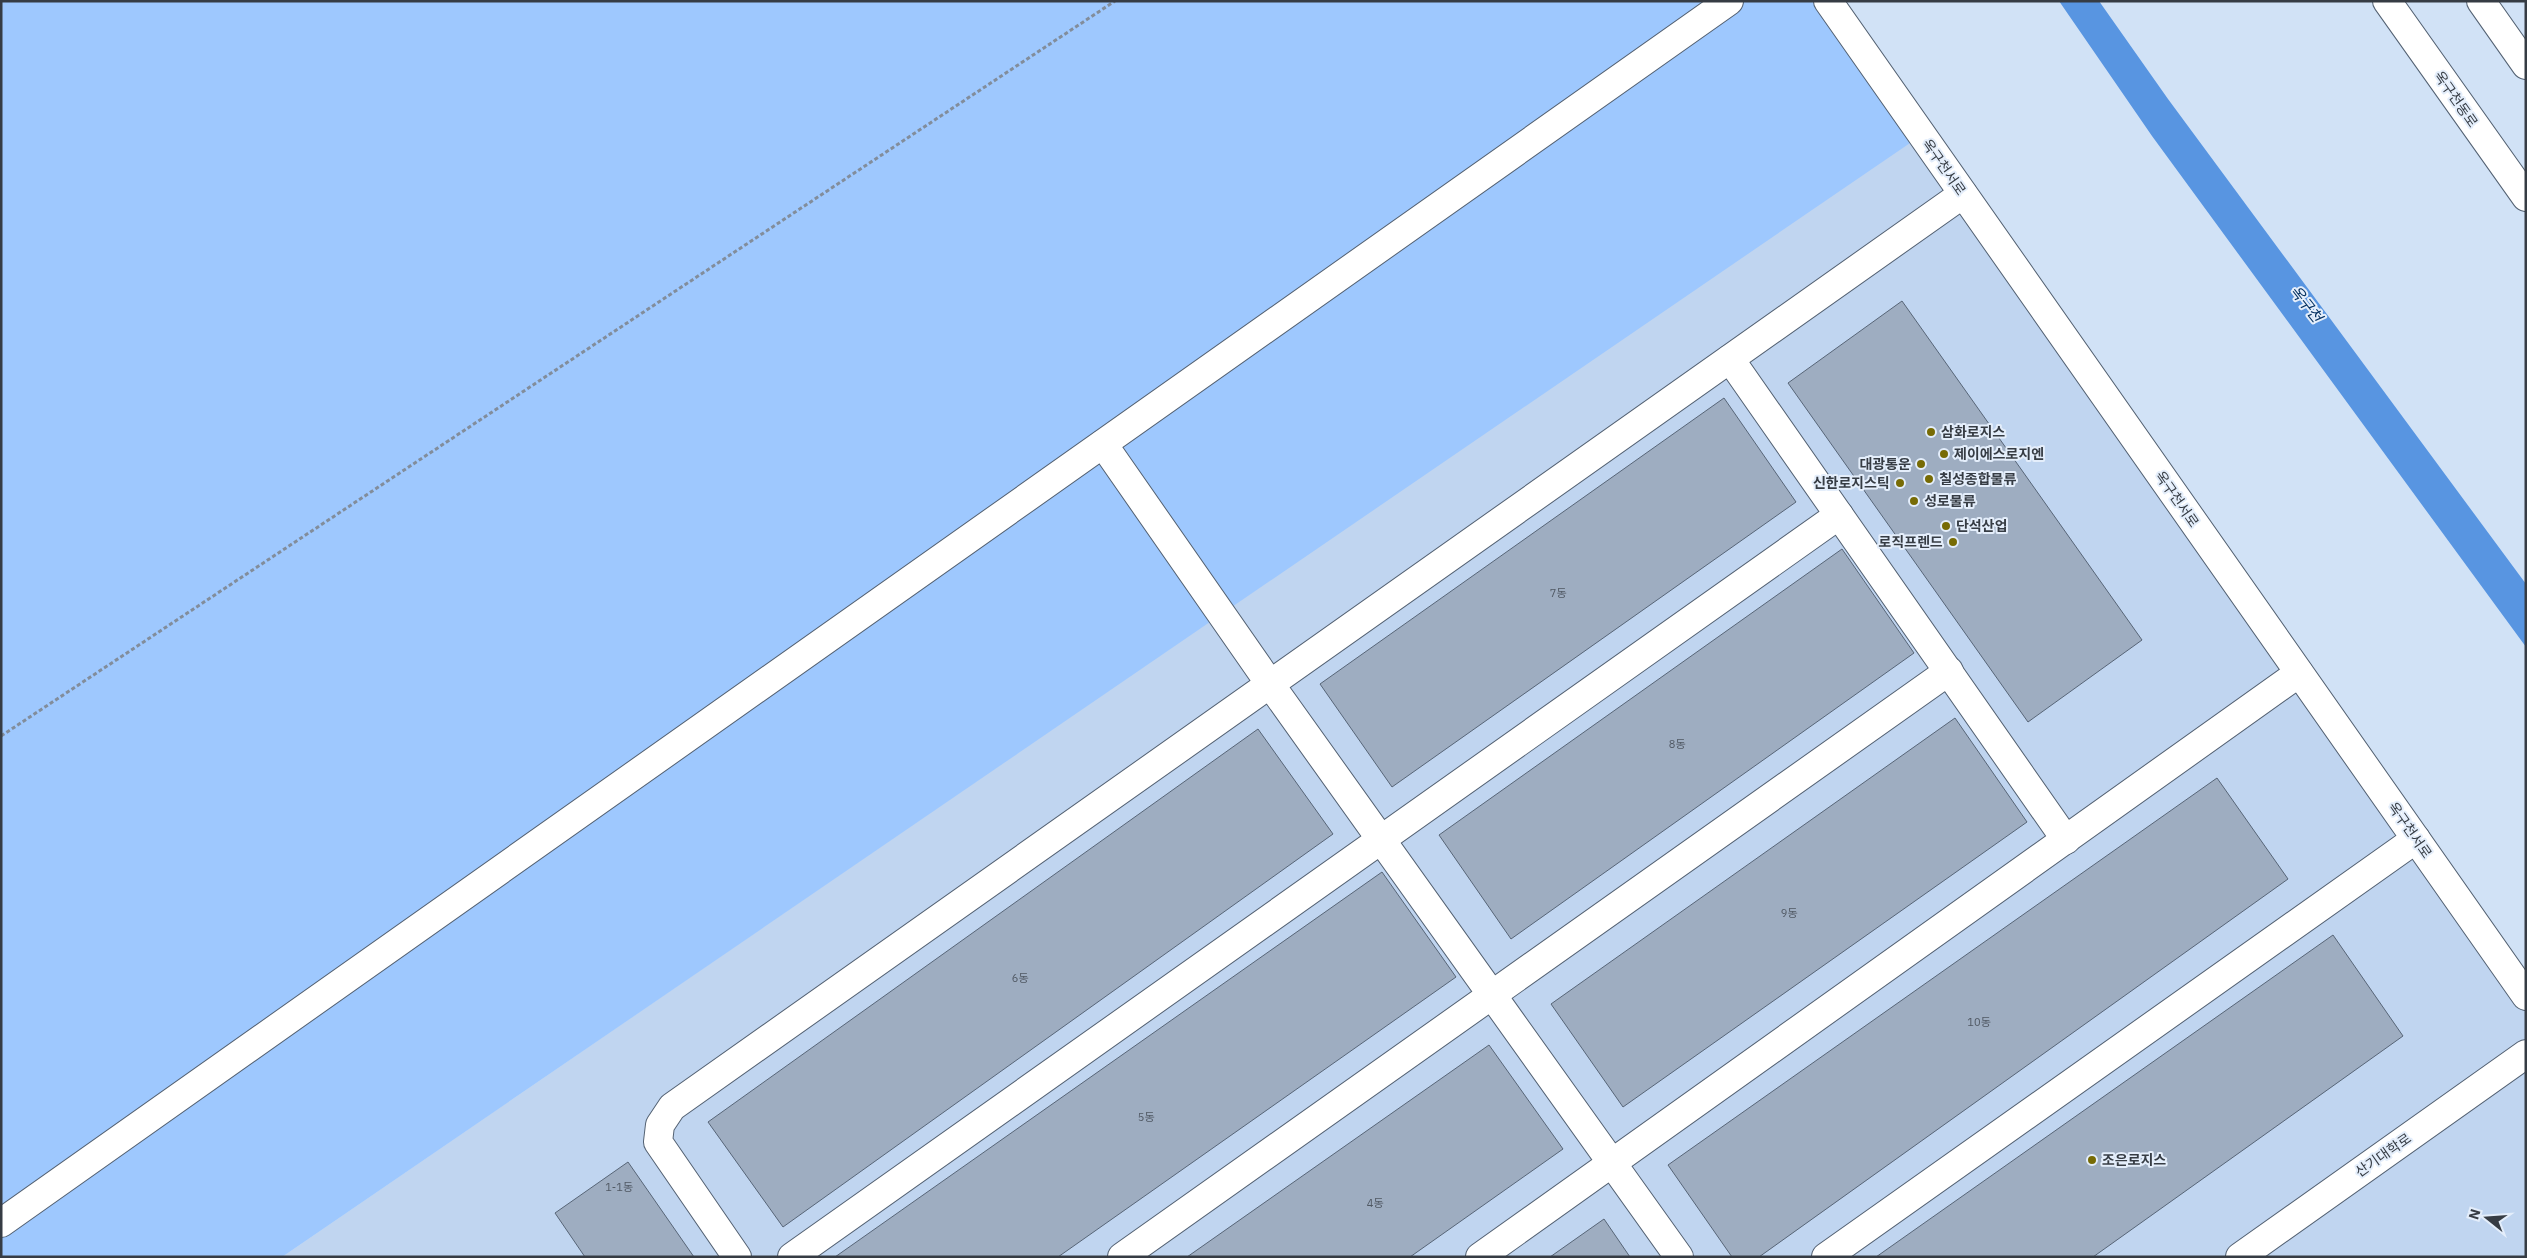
<svg xmlns="http://www.w3.org/2000/svg" width="2527" height="1258" viewBox="0 0 2527 1258" font-family="'IBM Plex Sans','Noto Sans KR',sans-serif">
	<style>
		.built { fill: #c0d5f0 }
		.green { fill: #9ec8fe }
		.water { fill: #5895e1 }
		.building { fill: #9eadc1; stroke: #576577 }
		.lines { fill: none; stroke-linecap: round; stroke-linejoin: round }
		.street-casing { stroke: #536172; stroke-width: 30 }
		.secondary-casing { stroke: #536172; stroke-width: 30 }
		.path { stroke: #828d9b; stroke-width: 3; stroke-dasharray: 4 2.5; stroke-linecap: butt }
		.street { stroke: #fff; stroke-width: 28 }
		.secondary { stroke: #fff; stroke-width: 28 }
		.poi-dot { fill: #776b05; stroke: #e4eefb; stroke-width: 2 }
		.labels { text-anchor: middle; stroke-width: 4; stroke-linejoin: round; paint-order: stroke }
		.number-label { font-size: 11px; fill: #505863 }
		.street-label { font-size: 14px; fill: #363c44; stroke: #e4eefb }
		.poi-label { font-size: 14px; font-weight: bold; fill: #363c44; stroke: #e4eefb; text-anchor: start }
		.water-label { font-size: 15px; font-style: italic; fill: #063262; stroke: #e4eefb }
	</style>
	<rect width="100%" height="100%" fill="#d1e2f6"/>
	<path class="built" d="M1921,134l605,862v261h-2244z"/>
	<path class="green" d="M1,1h1811l101,140 -1631,1116h-281z"/>
	<path class="water" d="M2059,1h40l69,98 358,485v63l-374,-511z"/>
	<g class="building">
		<path d="M1902,301l240,339 -114,82 -240,-339z"/>
		<path d="M1724,398l72,104 -404,285 -72,-103z"/>
		<path d="M1842,549l72,104 -403,286 -72,-104z"/>
		<path d="M1955,718l72,104 -404,285 -72,-103z"/>
		<path d="M1258,729l75,105 -550,393 -75,-105z"/>
		<path d="M2217,778l71,101 -529,378h-27l-64,-92z"/>
		<path d="M1382,872l74,105 -398,280h-223z"/>
		<path d="M2333,935l70,101 -310,221h-217z"/>
		<path d="M1489,1045l74,104 -153,108h-223z"/>
		<path d="M628,1162l66,95h-109l-30,-44z"/>
		<path d="M1604,1219l26,38h-80z"/>
	</g>
	<g class="lines">
		<defs>
			<g id="street">
				<path d="M1730,359l336,481"/>
				<path d="M1103,444l167,240 409,573"/>
				<path d="M1,1223l1728,-1222"/>
				<path d="M737,1257l-79,-115 2,-17 12,-18 1291,-913"/>
				<path d="M792,1257l1047,-742"/>
				<path d="M1122,1257l827,-586"/>
				<path d="M1480,1257l819,-584"/>
				<path d="M1826,1257l590,-418"/>
			</g>
			<g id="secondary">
				<path d="M1828,1l698,995"/>
				<path d="M2387,1l139,196"/>
				<path d="M2481,1l45,64"/>
				<path d="M2240,1257l286,-203"/>
			</g>
		</defs>
		<use href="#street" class="street-casing"/>
		<use href="#secondary" class="secondary-casing"/>
		<path class="path" d="M1,736l1114,-735"/>
		<use href="#street" class="street"/>
		<use href="#secondary" class="secondary"/>
	</g>
	<g class="poi-dot">
		<circle cx="1931" cy="432" r="5"/>
		<circle cx="1944" cy="454" r="5"/>
		<circle cx="1921" cy="464" r="5"/>
		<circle cx="1929" cy="479" r="5"/>
		<circle cx="1900" cy="483" r="5"/>
		<circle cx="1914" cy="501" r="5"/>
		<circle cx="1946" cy="526" r="5"/>
		<circle cx="1953" cy="542" r="5"/>
		<circle cx="2092" cy="1160" r="5"/>
	</g>
	<g class="labels">
		<g class="number-label">
			<text x="1558" y="597">7동</text>
			<text x="1677" y="748">8동</text>
			<text x="1789" y="917">9동</text>
			<text x="1020" y="982">6동</text>
			<text x="1979" y="1026">10동</text>
			<text x="1146" y="1121">5동</text>
			<text x="619" y="1191">1-1동</text>
			<text x="1375" y="1207">4동</text>
		</g>
		<g class="street-label">
			<text transform="translate(2456 99) rotate(55)" y="5">옥구천동로</text>
			<text transform="translate(1944 167) rotate(55)" y="5">옥구천서로</text>
			<text transform="translate(2177 499) rotate(55)" y="5">옥구천서로</text>
			<text transform="translate(2410 830) rotate(55)" y="5">옥구천서로</text>
			<text transform="translate(2383 1155) rotate(-35)" y="5">산기대학로</text>
		</g>
		<g class="poi-label">
			<text x="1941" y="437">삼화로지스</text>
			<text x="1954" y="459">제이에스로지엔</text>
			<text x="1911" y="469" text-anchor="end">대광통운</text>
			<text x="1939" y="484">칠성종합물류</text>
			<text x="1890" y="488" text-anchor="end">신한로지스틱</text>
			<text x="1924" y="506">성로물류</text>
			<text x="1956" y="531">단석산업</text>
			<text x="1943" y="547" text-anchor="end">로직프렌드</text>
			<text x="2102" y="1165">조은로지스</text>
		</g>
		<g class="water-label">
			<text transform="translate(2306 304) rotate(52)" y="5">옥구천</text>
		</g>
	</g>
	<rect width="2527" height="1258" fill="none" stroke="#363c44" stroke-width="5"/>
	<g transform="translate(2487 1218) rotate(287)" stroke="#e4eefb" stroke-width="4" paint-order="stroke">
	<path d="M0-4L9 19L0 12L-9 19Z" fill="#363c44"/>
	<text y="-8" font-size="14" font-weight="bold" text-anchor="middle" fill="#363c44">N</text>
	</g>
</svg>
